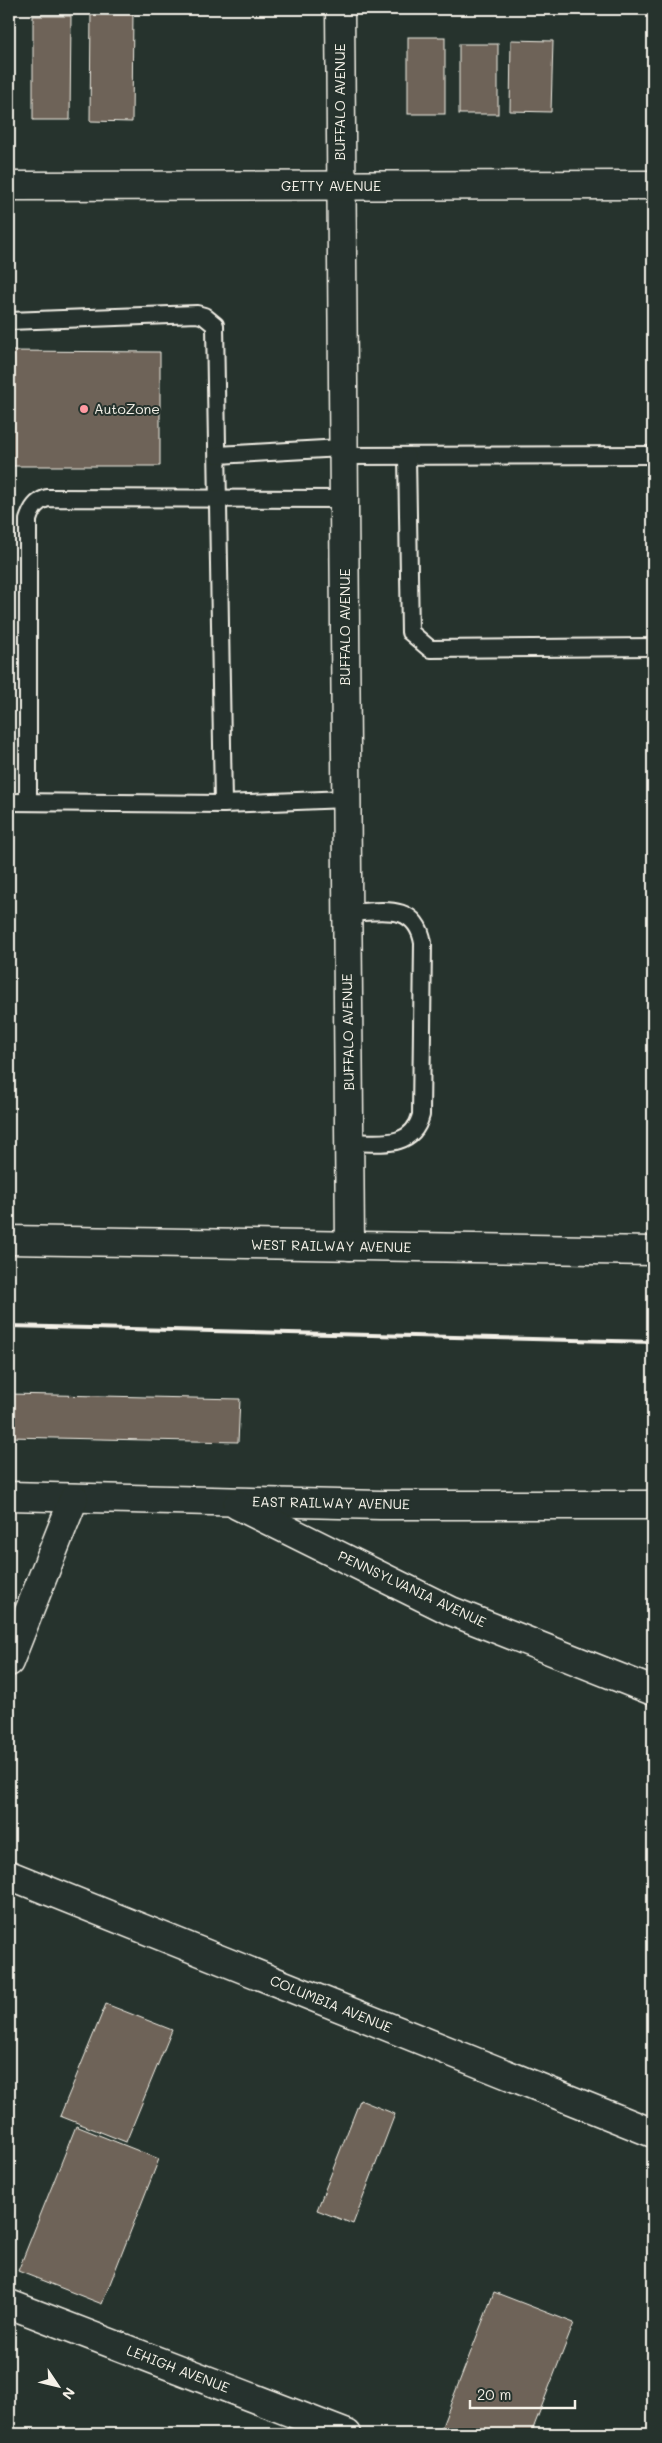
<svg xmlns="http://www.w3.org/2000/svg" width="662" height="2443" viewBox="0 0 662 2443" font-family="Mali,sans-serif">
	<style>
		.building { fill: #6e6458; stroke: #f4f1e8 }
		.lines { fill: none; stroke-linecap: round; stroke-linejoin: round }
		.service-casing { stroke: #f4f1e8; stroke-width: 20 }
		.minor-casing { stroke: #f4f1e8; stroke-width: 31 }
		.tertiary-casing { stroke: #f4f1e8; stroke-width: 31 }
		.service { stroke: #26332d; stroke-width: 16 }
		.minor { stroke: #26332d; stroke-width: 28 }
		.tertiary { stroke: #26332d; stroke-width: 28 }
		.rail { stroke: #f4f1e8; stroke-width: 4 }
		.poi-dot { fill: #ff9aa2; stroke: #26332d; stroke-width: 2 }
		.labels { text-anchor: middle; stroke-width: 4; stroke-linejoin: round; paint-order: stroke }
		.street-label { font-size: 14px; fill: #f4f1e8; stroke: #26332d }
		.poi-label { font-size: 14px; fill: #f4f1e8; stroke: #26332d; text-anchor: start }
	</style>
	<rect width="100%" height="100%" fill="#26332d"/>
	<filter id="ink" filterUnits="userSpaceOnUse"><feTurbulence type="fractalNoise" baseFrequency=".02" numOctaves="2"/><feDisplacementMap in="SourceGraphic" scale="10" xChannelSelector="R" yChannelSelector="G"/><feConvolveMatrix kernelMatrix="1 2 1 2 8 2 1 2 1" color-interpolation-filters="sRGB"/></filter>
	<g filter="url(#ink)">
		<g class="building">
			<path d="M91,9h42l-1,113 -42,-1z"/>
			<rect x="406" y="9" width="35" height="4"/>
			<path d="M33,16h38l-1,104h-37z"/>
			<rect x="408" y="37" width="37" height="77"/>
			<path d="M511,40l42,1 -2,71 -41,-1z"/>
			<rect x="459" y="44" width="39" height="70"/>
			<path d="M9,351l151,1v114h-151z"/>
			<path d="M9,1394l231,5 -2,43 -229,-5z"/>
			<path d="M106,2004l66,26 -46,112 -66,-26z"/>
			<path d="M360,2100l35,14 -42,110 -36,-14z"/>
			<path d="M76,2126l83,33 -57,145 -84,-33z"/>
			<path d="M494,2292l80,31 -43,111h-92z"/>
		</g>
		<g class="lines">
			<defs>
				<g id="service">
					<path d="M9,321l188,-7 7,2 11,9 8,479"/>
					<path d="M218,455l124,-7"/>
					<path d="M343,456l310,-1"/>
					<path d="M407,457l3,175 20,17 223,-2"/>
					<path d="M28,801v-281c4,-12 8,-18 19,-22l297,1"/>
					<path d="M9,802l214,2 123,-5"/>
					<path d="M347,913c32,-1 69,-12 76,30l-2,172c-9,35 -43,27 -72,27"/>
				</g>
				<g id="minor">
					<path d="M340,9l10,1237"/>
					<path d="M9,1240l644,11"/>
					<path d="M9,1496l371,9h273"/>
					<path d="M237,1505l214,106 202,80"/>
					<path d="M9,1662l65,-164"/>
					<path d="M9,1875l644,258"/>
					<path d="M9,2304l338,130"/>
				</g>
				<path id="tertiary" d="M9,186l644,-1"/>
			</defs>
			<use href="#service" class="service-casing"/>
			<use href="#minor" class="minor-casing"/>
			<use href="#tertiary" class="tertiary-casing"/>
			<use href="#service" class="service"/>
			<use href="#minor" class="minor"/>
			<use href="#tertiary" class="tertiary"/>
			<path class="rail" d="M9,1326l644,16"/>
		</g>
	</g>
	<circle class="poi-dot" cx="84" cy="409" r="5"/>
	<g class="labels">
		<g class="street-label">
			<text transform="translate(340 102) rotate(-90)" y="5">BUFFALO AVENUE</text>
			<text x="331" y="191">GETTY AVENUE</text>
			<text transform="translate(345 627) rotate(-90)" y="5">BUFFALO AVENUE</text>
			<text transform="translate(348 1032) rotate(-91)" y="5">BUFFALO AVENUE</text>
			<text transform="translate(331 1246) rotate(1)" y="5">WEST RAILWAY AVENUE</text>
			<text transform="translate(331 1503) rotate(1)" y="5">EAST RAILWAY AVENUE</text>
			<text transform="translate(412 1589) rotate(25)" y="5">PENNSYLVANIA AVENUE</text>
			<text transform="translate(331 2004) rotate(22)" y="5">COLUMBIA AVENUE</text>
			<text transform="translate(178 2369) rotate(21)" y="5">LEHIGH AVENUE</text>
		</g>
		<g class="poi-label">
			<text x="94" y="414">AutoZone</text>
		</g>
	</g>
	<rect width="662" height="2443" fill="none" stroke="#26332d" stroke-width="30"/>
	<rect x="15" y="15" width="632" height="2413" fill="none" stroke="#f4f1e8" stroke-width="2" filter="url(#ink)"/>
	<g transform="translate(58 2386) rotate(125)" stroke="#26332d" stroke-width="4" paint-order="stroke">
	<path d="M0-4L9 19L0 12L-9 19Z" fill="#f4f1e8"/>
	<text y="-8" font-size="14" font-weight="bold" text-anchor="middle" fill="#f4f1e8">N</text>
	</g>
	<path d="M470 2400v8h105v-8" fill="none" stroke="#f4f1e8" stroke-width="2.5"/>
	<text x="477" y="2400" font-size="15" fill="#f4f1e8" stroke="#26332d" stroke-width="4" paint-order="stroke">20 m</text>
</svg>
